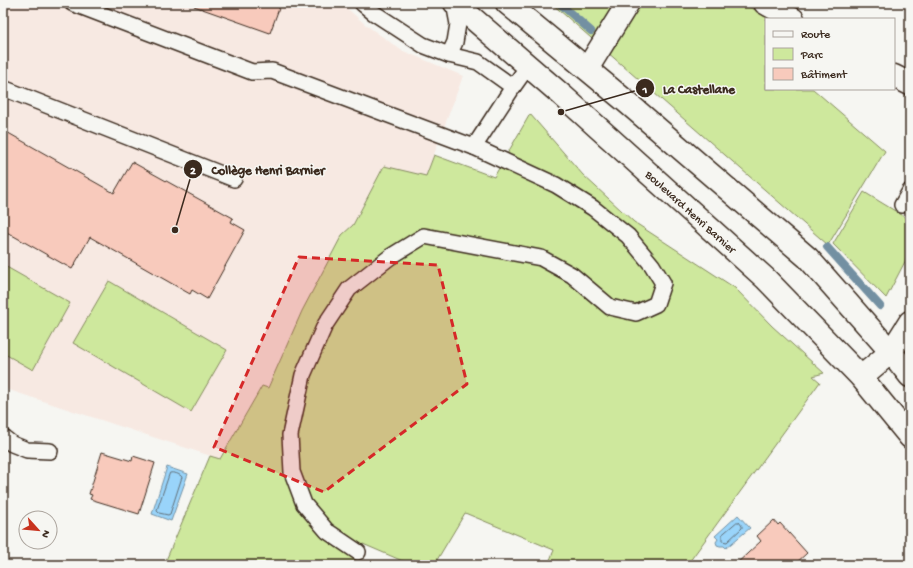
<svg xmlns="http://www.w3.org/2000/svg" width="913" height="568" viewBox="0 0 913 568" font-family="'Gochi Hand',sans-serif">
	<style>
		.built { fill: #f7e9e2 }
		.green { fill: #cee89d; stroke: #84895e }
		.water { fill: #99d4fa; stroke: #7390a2 }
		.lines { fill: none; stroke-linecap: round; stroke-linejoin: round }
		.shore { stroke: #616e76; stroke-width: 1 }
		.stream { stroke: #7390a2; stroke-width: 8 }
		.building { fill: #f8cabc; stroke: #3b2a1e }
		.lane-casing { stroke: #3b2a1e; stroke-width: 18 }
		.street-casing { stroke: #3b2a1e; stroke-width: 25 }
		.secondary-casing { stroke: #3b2a1e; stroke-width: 25 }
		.lane { stroke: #f6f6f2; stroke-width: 15 }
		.street { stroke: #f6f6f2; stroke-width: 22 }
		.secondary { stroke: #f6f6f2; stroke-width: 22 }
		.marked { fill: #d62828; fill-opacity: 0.2; stroke: #d62828; stroke-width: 3; stroke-dasharray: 8 5; stroke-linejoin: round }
		.labels { text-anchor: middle; stroke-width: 3; stroke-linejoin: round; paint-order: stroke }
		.street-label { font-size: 12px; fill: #3b2a1e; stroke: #f6f6f2 }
		.leader { fill: none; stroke: #3b2a1e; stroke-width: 1.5 }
		.callout-dot { fill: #3b2a1e; stroke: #f6f6f2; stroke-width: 1.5 }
		.mark-label { font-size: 12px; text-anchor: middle; font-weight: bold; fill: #fff }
		.callout-label { font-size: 13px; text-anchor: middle; font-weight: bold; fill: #3b2a1e; stroke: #f6f6f2; stroke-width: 3; stroke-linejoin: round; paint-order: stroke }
	</style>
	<rect width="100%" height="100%" fill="#f6f6f2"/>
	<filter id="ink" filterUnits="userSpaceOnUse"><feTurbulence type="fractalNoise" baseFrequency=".025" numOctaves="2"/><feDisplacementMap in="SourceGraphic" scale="8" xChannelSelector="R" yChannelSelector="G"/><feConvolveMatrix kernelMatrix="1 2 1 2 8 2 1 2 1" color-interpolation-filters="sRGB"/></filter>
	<g filter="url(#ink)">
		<path class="built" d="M3,3h338l25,22 35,25 62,26 -37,100 -61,26 -12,23 -11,10 -40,76 -34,77 -6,-2 -42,73 -217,-71z"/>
		<g class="green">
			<path d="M551,3h192l28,16h-5v70h47l72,62 -57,94z"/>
			<path d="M530,114l53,61 51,47 101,66 37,38 52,47 -11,3 7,6 -133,183h-139l6,-15 -89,-37 -31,52h-22l-49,-21 -9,14 13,7h-203l46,-109 10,3 42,-73 6,2 34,-77 40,-76 11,-10 31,-59 42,10 8,-21 60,22z"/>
			<path d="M864,192l46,28v32l-24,46 -53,-54z"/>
			<path d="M3,265l67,38 -37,67 -30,-17z"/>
			<path d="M109,281l118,69 -36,62 -118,-69z"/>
		</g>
		<g class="water">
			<path d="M167,467l21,7 -17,47 -19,-7z"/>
			<path d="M738,515l12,13 -24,20 -2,-2h-4l-3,-1 -1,-3 2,-3 -3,-3z"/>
		</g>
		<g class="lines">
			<g class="shore">
				<path d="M170,473c3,-1 10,1 12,4l-12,37 -2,1 -9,-2 -2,-2z"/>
				<path d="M737,522h2l3,4v2l-15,14 -5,-1v-6z"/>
			</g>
			<g class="stream">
				<path d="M559,3l32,28"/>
				<path d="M827,247l53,59"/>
			</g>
		</g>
		<g class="building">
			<path d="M195,3h86l-11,30 -76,-27z"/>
			<path d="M3,130l111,63 18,-31 101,56 -2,4 14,8 -38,69 -15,-9 -2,4 -100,-57 -18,32 -69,-39z"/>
			<path d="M102,452l30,9 1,-5 22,7 -16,51 -49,-15 2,-4 -3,-1z"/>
			<path d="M774,520l4,5 2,-2 27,30 -13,12h-59l26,-24 -4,-5z"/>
		</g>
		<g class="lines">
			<defs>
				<g id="lane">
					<path d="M72,3l180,69 20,-1 202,76"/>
					<path d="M362,3l12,10 49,32 26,10 29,7 35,25"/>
					<path d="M449,55l6,-13 3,-18 -4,-21"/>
					<path d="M3,88l231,91"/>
					<path d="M902,205l8,-14"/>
					<path d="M3,437l9,7 15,6 23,1"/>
					<path d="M358,552l-31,-21 -23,-27 -12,-32 -2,-37 13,-60 22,-50 24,-36 41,-32 34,-21 117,22 31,17 38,32 26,6 20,-9 7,-21 -11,-18 -24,-29 -35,-28 -37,-23 -82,-38 39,-60 15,-21"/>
				</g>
				<g id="street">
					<path d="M765,3l28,16"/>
					<path d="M587,69l41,-66"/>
					<path d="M894,76l16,8"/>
					<path d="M861,377l30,-25 19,-30"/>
				</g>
				<g id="secondary">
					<path id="s1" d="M455,3l108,93 203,183 95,98 49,60"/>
					<path d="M507,3l116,96 185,159 83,94 19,24"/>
				</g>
			</defs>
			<use href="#lane" class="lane-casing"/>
			<use href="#street" class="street-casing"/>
			<use href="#secondary" class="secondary-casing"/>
			<use href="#lane" class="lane"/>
			<use href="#street" class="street"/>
			<use href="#secondary" class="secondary"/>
		</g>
	</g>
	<path class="marked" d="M299,257l139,8 29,119 -143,108 -110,-45z"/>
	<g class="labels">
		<g class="street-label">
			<text dy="4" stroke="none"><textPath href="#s1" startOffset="315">Boulevard Henri Barnier</textPath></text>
		</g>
	</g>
	<path class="leader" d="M561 112L645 88M175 230L193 169"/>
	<g class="callout-dot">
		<circle cx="561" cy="112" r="4"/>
		<circle cx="175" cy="230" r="4"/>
		<circle cx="645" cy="88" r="10"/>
		<circle cx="193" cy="169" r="10"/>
	</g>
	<g class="mark-label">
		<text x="645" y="93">1</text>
		<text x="193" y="174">2</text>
	</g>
	<g class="callout-label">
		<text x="699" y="93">La Castellane</text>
		<text x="268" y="174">Collège Henri Barnier</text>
	</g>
	<rect width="913" height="568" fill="none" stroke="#f6f6f2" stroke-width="16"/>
	<rect x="8" y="8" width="897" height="552" fill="none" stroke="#3b2a1e" stroke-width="1.5" filter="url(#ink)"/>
	<rect x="765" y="18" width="130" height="72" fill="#f6f6f2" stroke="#aba49d"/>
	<rect x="773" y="31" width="20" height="6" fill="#f6f6f2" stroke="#aba49d"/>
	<text x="801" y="38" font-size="12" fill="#3b2a1e">Route</text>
	<rect x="773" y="48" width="20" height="12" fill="#cee89d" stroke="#aba49d"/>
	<text x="801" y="58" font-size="12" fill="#3b2a1e">Parc</text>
	<rect x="773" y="68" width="20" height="12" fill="#f8cabc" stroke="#aba49d"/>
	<text x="801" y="78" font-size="12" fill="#3b2a1e">Bâtiment</text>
	<g transform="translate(38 530) rotate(117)"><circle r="19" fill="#f6f6f2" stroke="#aba49d"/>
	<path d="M0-3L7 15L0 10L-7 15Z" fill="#c8321e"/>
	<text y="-6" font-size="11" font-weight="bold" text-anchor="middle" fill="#3b2a1e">N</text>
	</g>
</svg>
